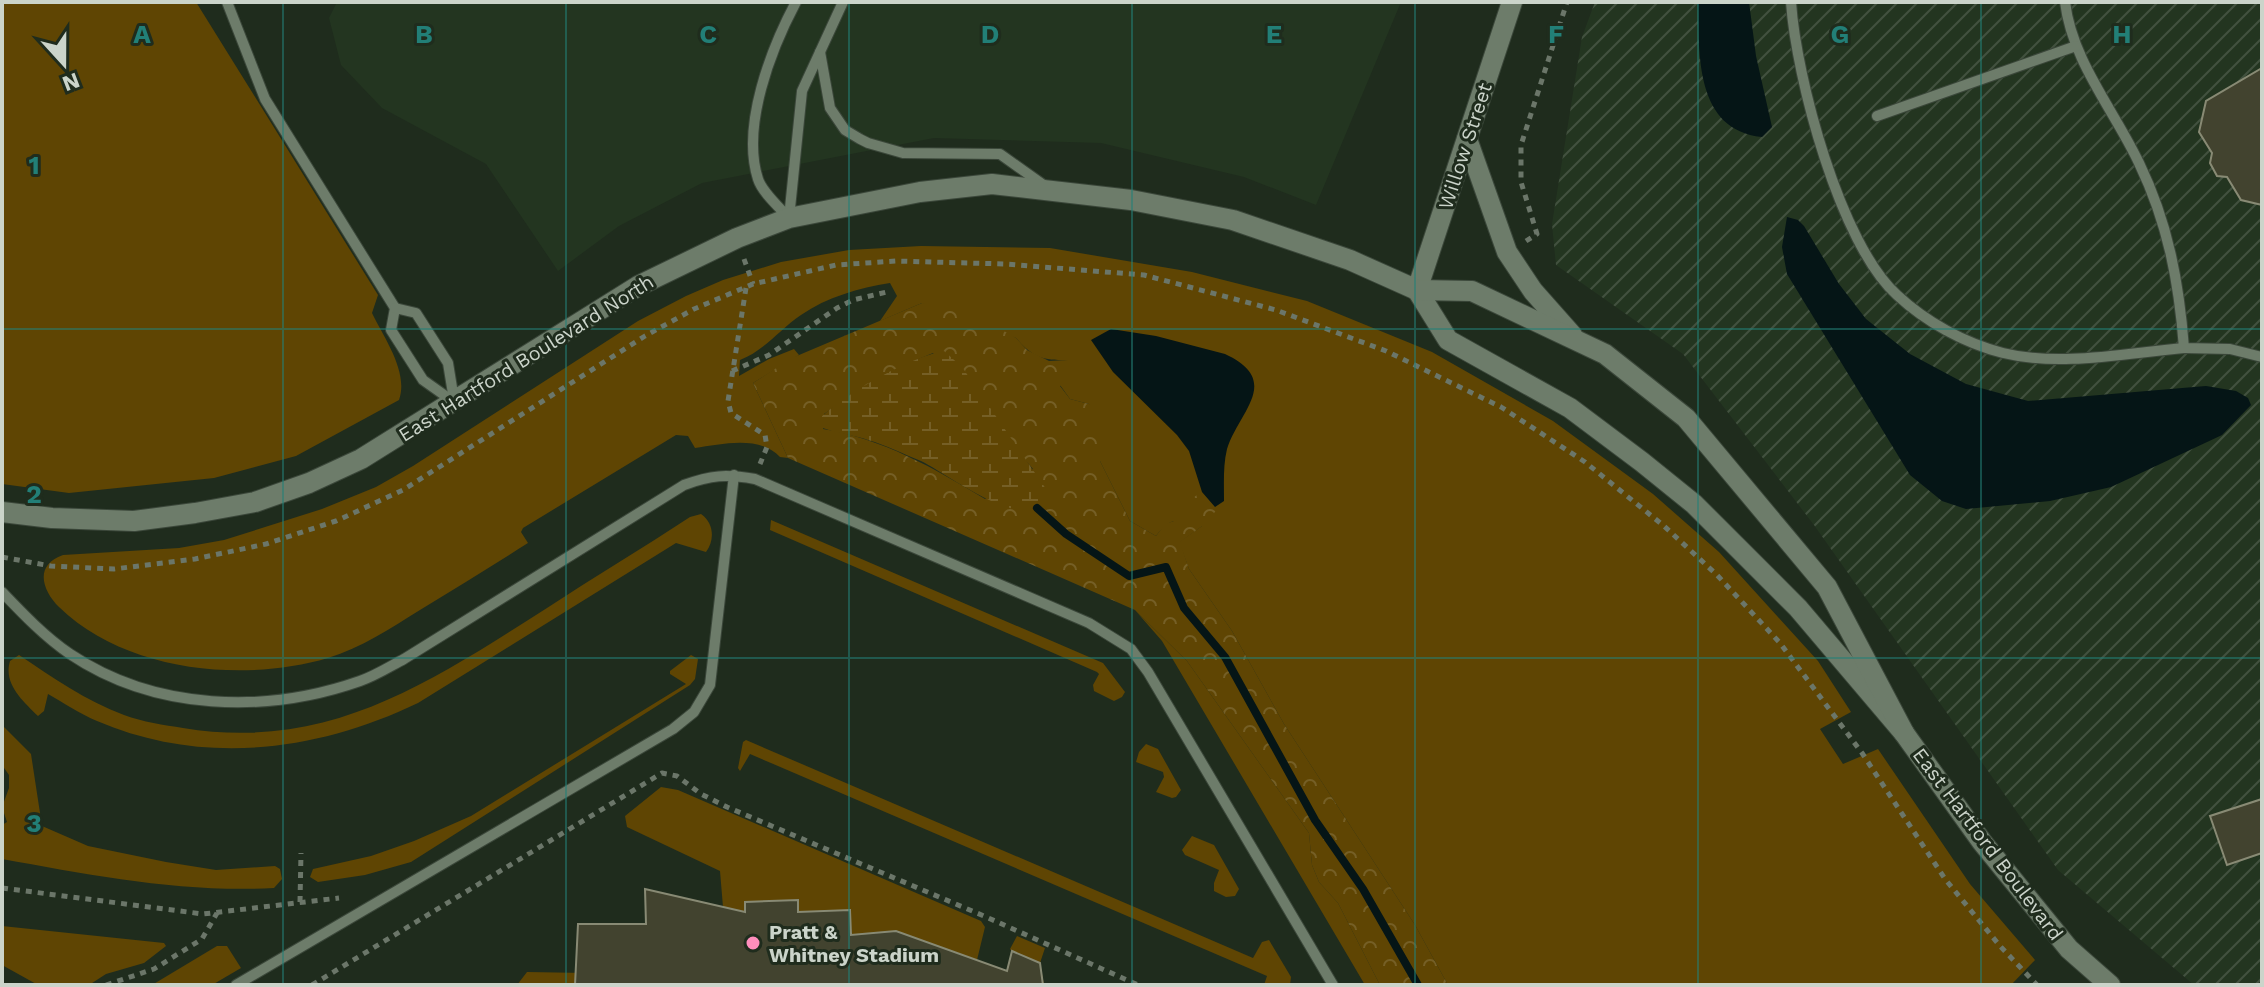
<svg xmlns="http://www.w3.org/2000/svg" width="2264" height="987" viewBox="0 0 2264 987" font-family="'Work Sans',sans-serif">
	<style>
		.built { fill: #233520 }
		.industrial { fill: url(#industrial-furrows) }
		.green { fill: #5f4503 }
		.forest { fill: url(#forest-crowns); fill-rule: evenodd }
		.wetland { fill: url(#wetland-marsh) }
		.water { fill: #051516 }
		.lines { fill: none; stroke-linecap: round; stroke-linejoin: round }
		.stream { stroke: #051516; stroke-width: 8 }
		.building { fill: #42432f; stroke: #888a74; stroke-width: 2 }
		.service-casing { stroke: #3b473a; stroke-width: 12 }
		.minor-casing { stroke: #3b473a; stroke-width: 22 }
		.path { stroke: #6b7669; stroke-width: 5; stroke-dasharray: 6 6; stroke-linecap: butt }
		.service { stroke: #6d7c6a; stroke-width: 10 }
		.minor { stroke: #6d7c6a; stroke-width: 20 }
		.grid { fill: none; stroke: #227f77; stroke-width: 2; stroke-opacity: 0.55 }
		.poi-dot { fill: #fe8ebc; stroke: #1f2c1d; stroke-width: 3 }
		.labels { text-anchor: middle; stroke-width: 6; stroke-linejoin: round; paint-order: stroke }
		.street-label { font-size: 20px; fill: #cbd4ca; stroke: #1f2c1d }
		.poi-label { font-size: 20px; font-weight: bold; fill: #cbd4ca; stroke: #1f2c1d; text-anchor: start }
		.grid-label { font-size: 26px; text-anchor: middle; font-weight: bold; fill: #227f77; stroke: #1f2c1d; stroke-width: 6; stroke-linejoin: round; paint-order: stroke }
	</style>
	<defs>
		<pattern id="industrial-furrows" width="10" height="10" patternUnits="userSpaceOnUse" patternTransform="scale(2)"><rect width="10" height="10" fill="#233520"/><path d="M-1 1l2-2M0 10L10 0M9 11l2-2" fill="none" stroke="#42513f"/></pattern>
		<pattern id="forest-crowns" width="20" height="18" patternUnits="userSpaceOnUse" patternTransform="scale(2)"><rect width="20" height="18" fill="#5f4503"/><path d="M2 6a3 3 0 1 1 6 0M12 15a3 3 0 1 1 6 0" fill="none" stroke="#755f26"/></pattern>
		<pattern id="wetland-marsh" width="20" height="14" patternUnits="userSpaceOnUse" patternTransform="scale(2)"><rect width="20" height="14" fill="#5f4503"/><path d="M1 5h8M5 5V1M11 12h8M15 12V8" fill="none" stroke="#755f26"/></pattern>
	</defs>
	<rect width="100%" height="100%" fill="#1f2c1d"/>
	<path class="built" d="M337,2h1064l-85,203 -72,-28 -143,-34 -167,-5 -232,45 -83,43 -61,45 -72,-107 -104,-56 -41,-43 -12,-47z"/>
	<path class="industrial" d="M1595,2h667v983h-68l-136,-115 -244,-345 -131,-171 -127,-89 -4,-41 30,-187z"/>
	<g class="green">
		<path d="M2,2h194l182,293 -6,18c12,25 37,59 27,87l-103,56 -82,22 -145,15 -67,-9z"/>
		<path d="M921,246l129,2 142,24 115,29 125,51 121,69 100,73 66,58 99,109 33,51 -31,17 23,35 35,-15 92,135 65,76 -24,25h-563l-33,-60 -131,-201 -52,-93 -43,-62 -10,-27 23,-16c-24,-6 -30,-11 -46,10l-26,-15 -30,-60 -11,-57 -19,-5 -10,-14 8,-25c-24,1 -36,-3 -52,-22l-94,-35 -42,18 17,-25 -7,-13c-31,5 -63,14 -89,32 -22,15 -36,35 -61,45l-1,16 30,-17 25,-10 5,6 -46,28 35,75 -8,-1c-20,-22 -58,-13 -85,-9l-7,-12 -12,-1 -153,93 -2,4 7,11c-36,23 -72,45 -108,67 -29,18 -59,38 -92,48 -85,25 -202,14 -269,-51 -17,-17 -25,-42 4,-52l116,-7 45,-8 98,-31 54,-22 37,-21 225,-145 48,-25 37,-16 58,-18 68,-12z"/>
		<path d="M701,514c13,9 14,26 5,38l-30,-9 -258,160c-102,49 -216,63 -321,18 -17,-7 -33,-18 -49,-27l-4,17 -6,5c-15,-15 -35,-32 -28,-55l9,-6c33,22 67,46 105,60 19,7 40,10 59,13 146,24 247,-46 364,-120 47,-31 96,-60 143,-91z"/>
		<path d="M771,520l332,143 22,29 -3,5 -8,4 -20,-10 -1,-6 6,-11 -2,-2 -327,-142z"/>
		<path d="M1135,610l52,51 122,172 3,32 7,17 19,21 42,82h-15l-203,-344z"/>
		<path d="M691,655l7,4 -3,20 -5,6 -279,177 -46,13 -47,7 -8,-5 3,-8 58,-13 43,-15 57,-25 215,-132 -16,-10v-3z"/>
		<path d="M2,725l29,29 11,72 46,20 78,16 50,8 59,-4 5,3 2,10 -8,9c-92,5 -183,-13 -272,-29v-34l5,-3 -5,-15 7,-19v-13l-7,-10z"/>
		<path d="M746,740l507,218 9,-16 7,-2 22,37 -1,8h-26l3,-9 -517,-222 -10,17 -2,-3 5,-26z"/>
		<path d="M1146,744l12,5 23,41 -5,7 -4,1 -16,-6 8,-15 -1,-5 -27,-10 3,-10z"/>
		<path d="M661,787l17,3 303,131 4,6 -8,33 30,12 5,-20 -2,-3 7,-13 28,12 -5,15 4,22h-527l10,-13 60,1v-7l-11,-1 2,-41h68l-1,-35 78,18 -3,-36 -93,-44 -2,-11z"/>
		<path d="M1192,836l22,9 25,44 -4,7 -9,1 -12,-6v-8l5,-13 -34,-15 -3,-5z"/>
		<path d="M2,926l162,17 2,3 -22,17 -38,11 -17,11h-51l-36,-20z"/>
		<path d="M217,946h10l14,22 -29,17h-60z"/>
	</g>
	<path class="forest" d="M922,303l26,1 32,13 36,21 11,12 22,11 19,-1 7,16 -15,10 10,13 19,5 12,15 -1,42 30,60 26,15 9,-12 12,-4 4,-15 21,-13 13,14 9,-5 -19,23 -25,18 9,27 43,62 52,93 131,201 33,60h-68l-42,-82 -19,-21 -7,-17 -3,-32 -122,-172 -52,-51 -347,-152 -35,-75 39,-25zM933,353l100,116 -48,30c-51,-31 -102,-60 -162,-70l1,-15c34,-24 70,-46 109,-61z"/>
	<path class="wetland" d="M944,351l18,16 84,122c-5,58 -104,-19 -125,-28 -18,-7 -35,-16 -53,-21 -13,-5 -29,-6 -42,-11 -5,-1 -6,-3 -10,-7 25,-26 93,-65 128,-71z"/>
	<g class="water">
		<path d="M1698,2h51l7,54 16,71 -10,10c-67,-7 -63,-82 -64,-135z"/>
		<path d="M1787,217l11,3 6,6 35,58 27,35 44,35 56,30 62,17 178,-15 30,5 12,7 3,7 -29,30 -111,52 -61,14 -84,8 -24,-8 -32,-26 -123,-201 -5,-27z"/>
		<path d="M1111,329l45,7 69,18c58,27 14,57 2,95 -4,16 -3,35 -3,52l-9,6 -13,-15 -13,-41 -12,-16 -64,-63 -22,-32z"/>
	</g>
	<g class="lines">
		<path class="stream" d="M1037,508l29,26 63,42 37,-9 18,41 41,49 90,163 48,69 55,96"/>
	</g>
	<g class="building">
		<path d="M2262,68v137l-21,-5 -14,-23 -10,-1 -7,-13 2,-10 -13,-21 7,-31z"/>
		<path d="M2262,799v54l-35,12 -17,-49z"/>
		<path d="M645,889l100,23v-10l53,-2v12l52,-2 1,25 45,-4 111,40 5,-20 28,12 3,22h-468l3,-61h68z"/>
	</g>
	<g class="lines">
		<defs>
			<g id="service">
				<path d="M227,2l38,97 130,209 -4,22 32,50 31,22"/>
				<path d="M1791,2c5,75 49,242 106,293 29,27 67,48 106,58 57,14 123,0 181,-5"/>
				<path d="M2065,2c7,59 49,108 74,161 29,60 40,119 45,185l46,1 32,8"/>
				<path d="M820,52l10,56 15,22 15,9 8,4 35,10 97,1 45,32"/>
				<path d="M1877,116l199,-70"/>
				<path d="M789,218c-10,-11 -27,-26 -31,-39 -17,-53 13,-130 38,-177"/>
				<path d="M789,218l13,-127 41,-89"/>
				<path d="M395,308l21,5 32,50 6,37"/>
				<path d="M2,592c21,22 43,45 68,62 85,57 196,60 290,27 15,-5 29,-14 44,-22l280,-174c27,-10 42,-11 71,-6l334,144 42,26 17,23 185,313"/>
				<path d="M236,985l437,-256 21,-17 16,-27 24,-210"/>
			</g>
			<g id="minor">
				<path d="M1467,139l40,113 26,39 39,44"/>
				<path d="M1417,290l31,50 122,68 72,54 52,42 104,104 106,125 78,109 87,107 41,36"/>
				<path d="M1417,290l95,-288"/>
				<path d="M2,512l50,6 82,3 61,-8 60,-11 54,-19 52,-24 277,-173 99,-48 52,-20 131,-26 72,-8 139,16 102,20 117,40 67,30 55,1 133,63 81,64 141,169 77,146"/>
			</g>
		</defs>
		<use href="#service" class="service-casing"/>
		<use href="#minor" class="minor-casing"/>
		<g class="path">
			<path d="M1526,241l11,-7 -16,-52v-37l46,-143"/>
			<path d="M744,259l9,25"/>
			<path d="M746,288l-18,113 3,12 34,22 2,12 -7,17"/>
			<path d="M732,371l37,-16 68,-47 16,-8 34,-8"/>
			<path d="M2,557l49,9 63,3 81,-10 71,-15 70,-23 67,-31 242,-154 49,-27 59,-25 83,-19 60,-4 109,3 139,11 132,35 110,41 115,56 84,55 79,64 53,49 63,68 82,110 83,126 55,67 37,39"/>
			<path d="M2,888l201,26 136,-16"/>
			<path d="M300,902l1,-49"/>
			<path d="M106,985l48,-16 48,-30 15,-26"/>
			<path d="M312,985l350,-212 15,3 24,18 26,13 257,109 154,69"/>
		</g>
		<use href="#service" class="service"/>
		<use href="#minor" class="minor"/>
	</g>
	<path class="grid" d="M283,2v983M566,2v983M849,2v983M1132,2v983M1415,2v983M1698,2v983M1981,2v983M2,329h2260M2,658h2260"/>
	<circle class="poi-dot" cx="753" cy="943" r="8"/>
	<g class="labels">
		<g class="street-label">
			<text transform="translate(1465 146) rotate(-72)" y="7">Willow Street</text>
			<text transform="translate(526 358) rotate(-32)" y="7">East Hartford Boulevard North</text>
			<text transform="translate(1988 844) rotate(53)" y="7">East Hartford Boulevard</text>
		</g>
		<g class="poi-label">
			<text x="769" y="939">Pratt &amp;<tspan x="769" dy="23">Whitney Stadium</tspan></text>
		</g>
	</g>
	<g class="grid-label">
		<text x="142" y="43">A</text>
		<text x="424" y="43">B</text>
		<text x="708" y="43">C</text>
		<text x="990" y="43">D</text>
		<text x="1274" y="43">E</text>
		<text x="1556" y="43">F</text>
		<text x="1840" y="43">G</text>
		<text x="2122" y="43">H</text>
		<text x="34" y="174">1</text>
		<text x="34" y="503">2</text>
		<text x="34" y="832">3</text>
	</g>
	<rect width="2264" height="987" fill="none" stroke="#cbd4ca" stroke-width="8"/>
	<g transform="translate(64 64) rotate(159)" stroke="#1f2c1d" stroke-width="6" paint-order="stroke">
	<path d="M0-6L14 30L0 20L-14 30Z" fill="#cbd4ca"/>
	<text y="-12" font-size="22" font-weight="bold" text-anchor="middle" fill="#cbd4ca">N</text>
	</g>
</svg>
